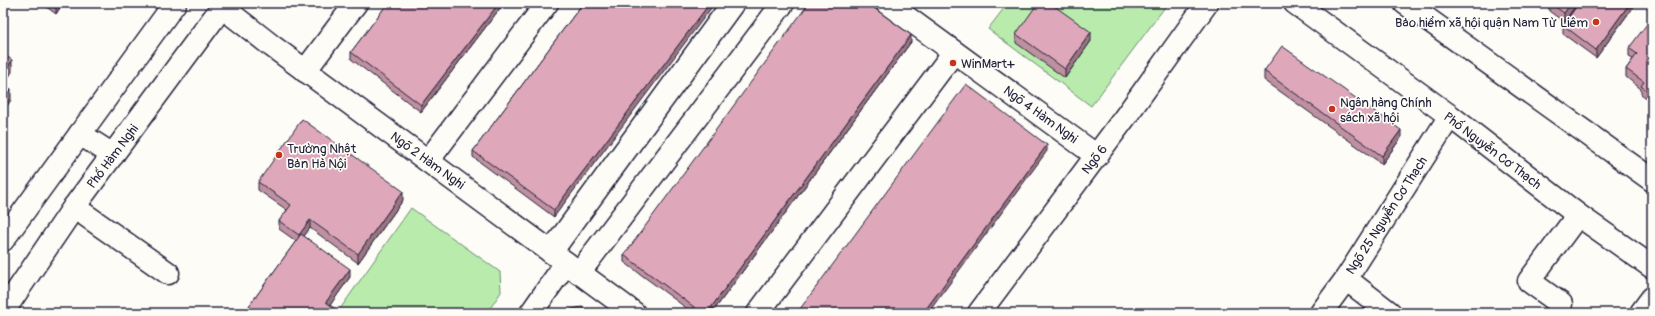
<svg xmlns="http://www.w3.org/2000/svg" width="1655" height="316" viewBox="0 0 1655 316" font-family="Pangolin,sans-serif">
	<style>
		.green { fill: #b9ecac; stroke: #6e8774 }
		.lines { fill: none; stroke-linecap: round; stroke-linejoin: round }
		.minor-casing { stroke: #22223b; stroke-width: 25 }
		.major-casing { stroke: #22223b; stroke-width: 25 }
		.minor { stroke: #fdfcf7; stroke-width: 22 }
		.major { stroke: #fdfcf7; stroke-width: 22 }
		.wall { fill: #bf90a0; stroke: #22223b }
		.shaded-wall { fill: #9b7582; stroke: #22223b }
		.building { fill: #dea7ba; stroke: #22223b }
		.poi-dot { fill: #c8321e; stroke: #fdfcf7; stroke-width: 1.5 }
		.labels { text-anchor: middle; stroke-width: 3.5; stroke-linejoin: round; paint-order: stroke }
		.poi-label { font-size: 13px; fill: #22223b; stroke: #fdfcf7; text-anchor: start }
		.street-label { font-size: 13px; fill: #22223b; stroke: #fdfcf7 }
	</style>
	<rect width="100%" height="100%" fill="#fdfcf7"/>
	<filter id="ink" filterUnits="userSpaceOnUse"><feTurbulence type="fractalNoise" baseFrequency=".025" numOctaves="2"/><feDisplacementMap in="SourceGraphic" scale="8" xChannelSelector="R" yChannelSelector="G"/><feConvolveMatrix kernelMatrix="1 2 1 2 8 2 1 2 1" color-interpolation-filters="sRGB"/></filter>
	<g filter="url(#ink)">
		<g class="green">
			<path d="M1008,3h160l-77,103 -103,-77z"/>
			<path d="M411,208l89,64 1,20 -14,21h-141l-6,-4z"/>
		</g>
		<g class="lines">
			<defs>
				<g id="minor">
					<path d="M887,3l210,153"/>
					<path d="M1295,3l155,113 128,99 74,52"/>
					<path d="M1405,3l247,177"/>
					<path d="M222,7l50,39 362,267"/>
					<path d="M305,71l51,-68"/>
					<path d="M80,134l33,21"/>
					<path d="M428,161l119,-158"/>
					<path d="M74,207l94,66"/>
					<path d="M551,252l182,-249"/>
					<path d="M579,273l204,-270"/>
					<path d="M1346,279l44,34"/>
					<path d="M1561,304l-32,-23 49,-66"/>
					<path d="M531,313l35,-50"/>
					<path d="M758,313l196,-261"/>
					<path d="M979,313l147,-197 81,-113"/>
					<path d="M1321,313l25,-34 104,-163"/>
					<path d="M1641,313l11,-15"/>
				</g>
				<g id="major">
					<path d="M3,240l172,-237"/>
					<path d="M3,312l71,-105 151,-204"/>
				</g>
			</defs>
			<use href="#minor" class="minor-casing"/>
			<use href="#major" class="major-casing"/>
			<use href="#minor" class="minor"/>
			<use href="#major" class="major"/>
		</g>
		<g class="wall">
			<path d="M41,3h22l-7,11z"/>
			<path d="M388,3h116l-83,109 -70,-53v-7z"/>
			<path d="M583,3l-29,214 -81,-60v-6z"/>
			<path d="M1543,3h93l-40,55 -33,-24v-9l14,-20v-1l-13,18 -15,-11v-3z"/>
			<path d="M1652,21v81l-11,-8v-5l-15,-12v-8l7,-10 -4,-2v-9z"/>
			<path d="M1016,34l75,7 -26,37 -49,-35z"/>
			<path d="M911,42l-199,271h-19l-69,-51v-7z"/>
			<path d="M1264,71l137,67 -19,26 -118,-84z"/>
			<path d="M258,182l145,18 -45,63 -48,-35 -6,8 46,41 -20,28 -86,8 52,-72 -17,-12v-8l8,-11 -29,-20z"/>
		</g>
		<g class="shaded-wall">
			<path d="M56,3h7l-7,11z"/>
			<path d="M499,3h5l-83,109v-7z"/>
			<path d="M710,3h5l-161,214v-7z"/>
			<path d="M1571,3h6v1l-13,18v-9z"/>
			<path d="M1630,3h6l-40,55v-8z"/>
			<path d="M1091,32v9l-26,37v-9z"/>
			<path d="M911,35v7l-199,271h-5z"/>
			<path d="M12,60v12l-9,14v-11z"/>
			<path d="M11,89v11l-8,12v-11z"/>
			<path d="M1401,130v8l-19,26v-8z"/>
			<path d="M1047,145v6l-119,162h-5z"/>
			<path d="M403,191v9l-45,63v-9z"/>
			<path d="M310,220v8l-11,15v-8z"/>
			<path d="M350,269v8l-24,34v-9z"/>
		</g>
		<g class="building">
			<path d="M388,3h111l-78,102 -70,-53z"/>
			<path d="M583,3h127l-156,207 -81,-59z"/>
			<path d="M809,3h58l44,32 -204,278h-5l-78,-58z"/>
			<path d="M1038,3h12l41,29 -26,37 -49,-35z"/>
			<path d="M1550,3h21l-7,10z"/>
			<path d="M1579,3h51l-34,47 -33,-25z"/>
			<path d="M1650,20l2,1v73l-11,-8 3,-4 -18,-13 11,-15 -8,-6z"/>
			<path d="M1282,46l119,84 -19,26 -118,-85z"/>
			<path d="M3,54l9,6 -9,15z"/>
			<path d="M3,83l8,6 -8,12z"/>
			<path d="M966,84l81,61 -124,168h-126z"/>
			<path d="M302,119l101,72 -45,63 -48,-34 -11,15 -20,-14 12,-16 -33,-23z"/>
			<path d="M301,234l49,35 -24,33 15,11h-97z"/>
			<path d="M582,307l8,6h-33v-1z"/>
		</g>
	</g>
	<g class="poi-dot">
		<circle cx="1596" cy="22" r="4"/>
		<circle cx="953" cy="63" r="4"/>
		<circle cx="1332" cy="109" r="4"/>
		<circle cx="279" cy="155" r="4"/>
	</g>
	<g class="labels">
		<g class="poi-label">
			<text x="1588" y="27" text-anchor="end">Bảo hiểm xã hội quận Nam Từ Liêm</text>
			<text x="961" y="68">WinMart+</text>
			<text x="1340" y="107">Ngân hàng Chính<tspan x="1340" dy="15">sách xã hội</tspan></text>
			<text x="287" y="153">Trường Nhật<tspan x="287" dy="15">Bản Hà Nội</tspan></text>
		</g>
		<g class="street-label">
			<text transform="translate(1041 114) rotate(36)" y="5">Ngõ 4 Hàm Nghi</text>
			<text transform="translate(1493 150) rotate(37)" y="5">Phố Nguyễn Cơ Thạch</text>
			<text transform="translate(112 156) rotate(-53)" y="5">Phố Hàm Nghi</text>
			<text transform="translate(1094 159) rotate(-53)" y="5">Ngõ 6</text>
			<text transform="translate(428 160) rotate(36)" y="5">Ngõ 2 Hàm Nghi</text>
			<text transform="translate(1386 215) rotate(-57)" y="5">Ngõ 25 Nguyễn Cơ Thạch</text>
		</g>
	</g>
	<rect width="1655" height="316" fill="none" stroke="#fdfcf7" stroke-width="16"/>
	<rect x="8" y="8" width="1639" height="300" fill="none" stroke="#22223b" stroke-width="1.5" filter="url(#ink)"/>
</svg>
